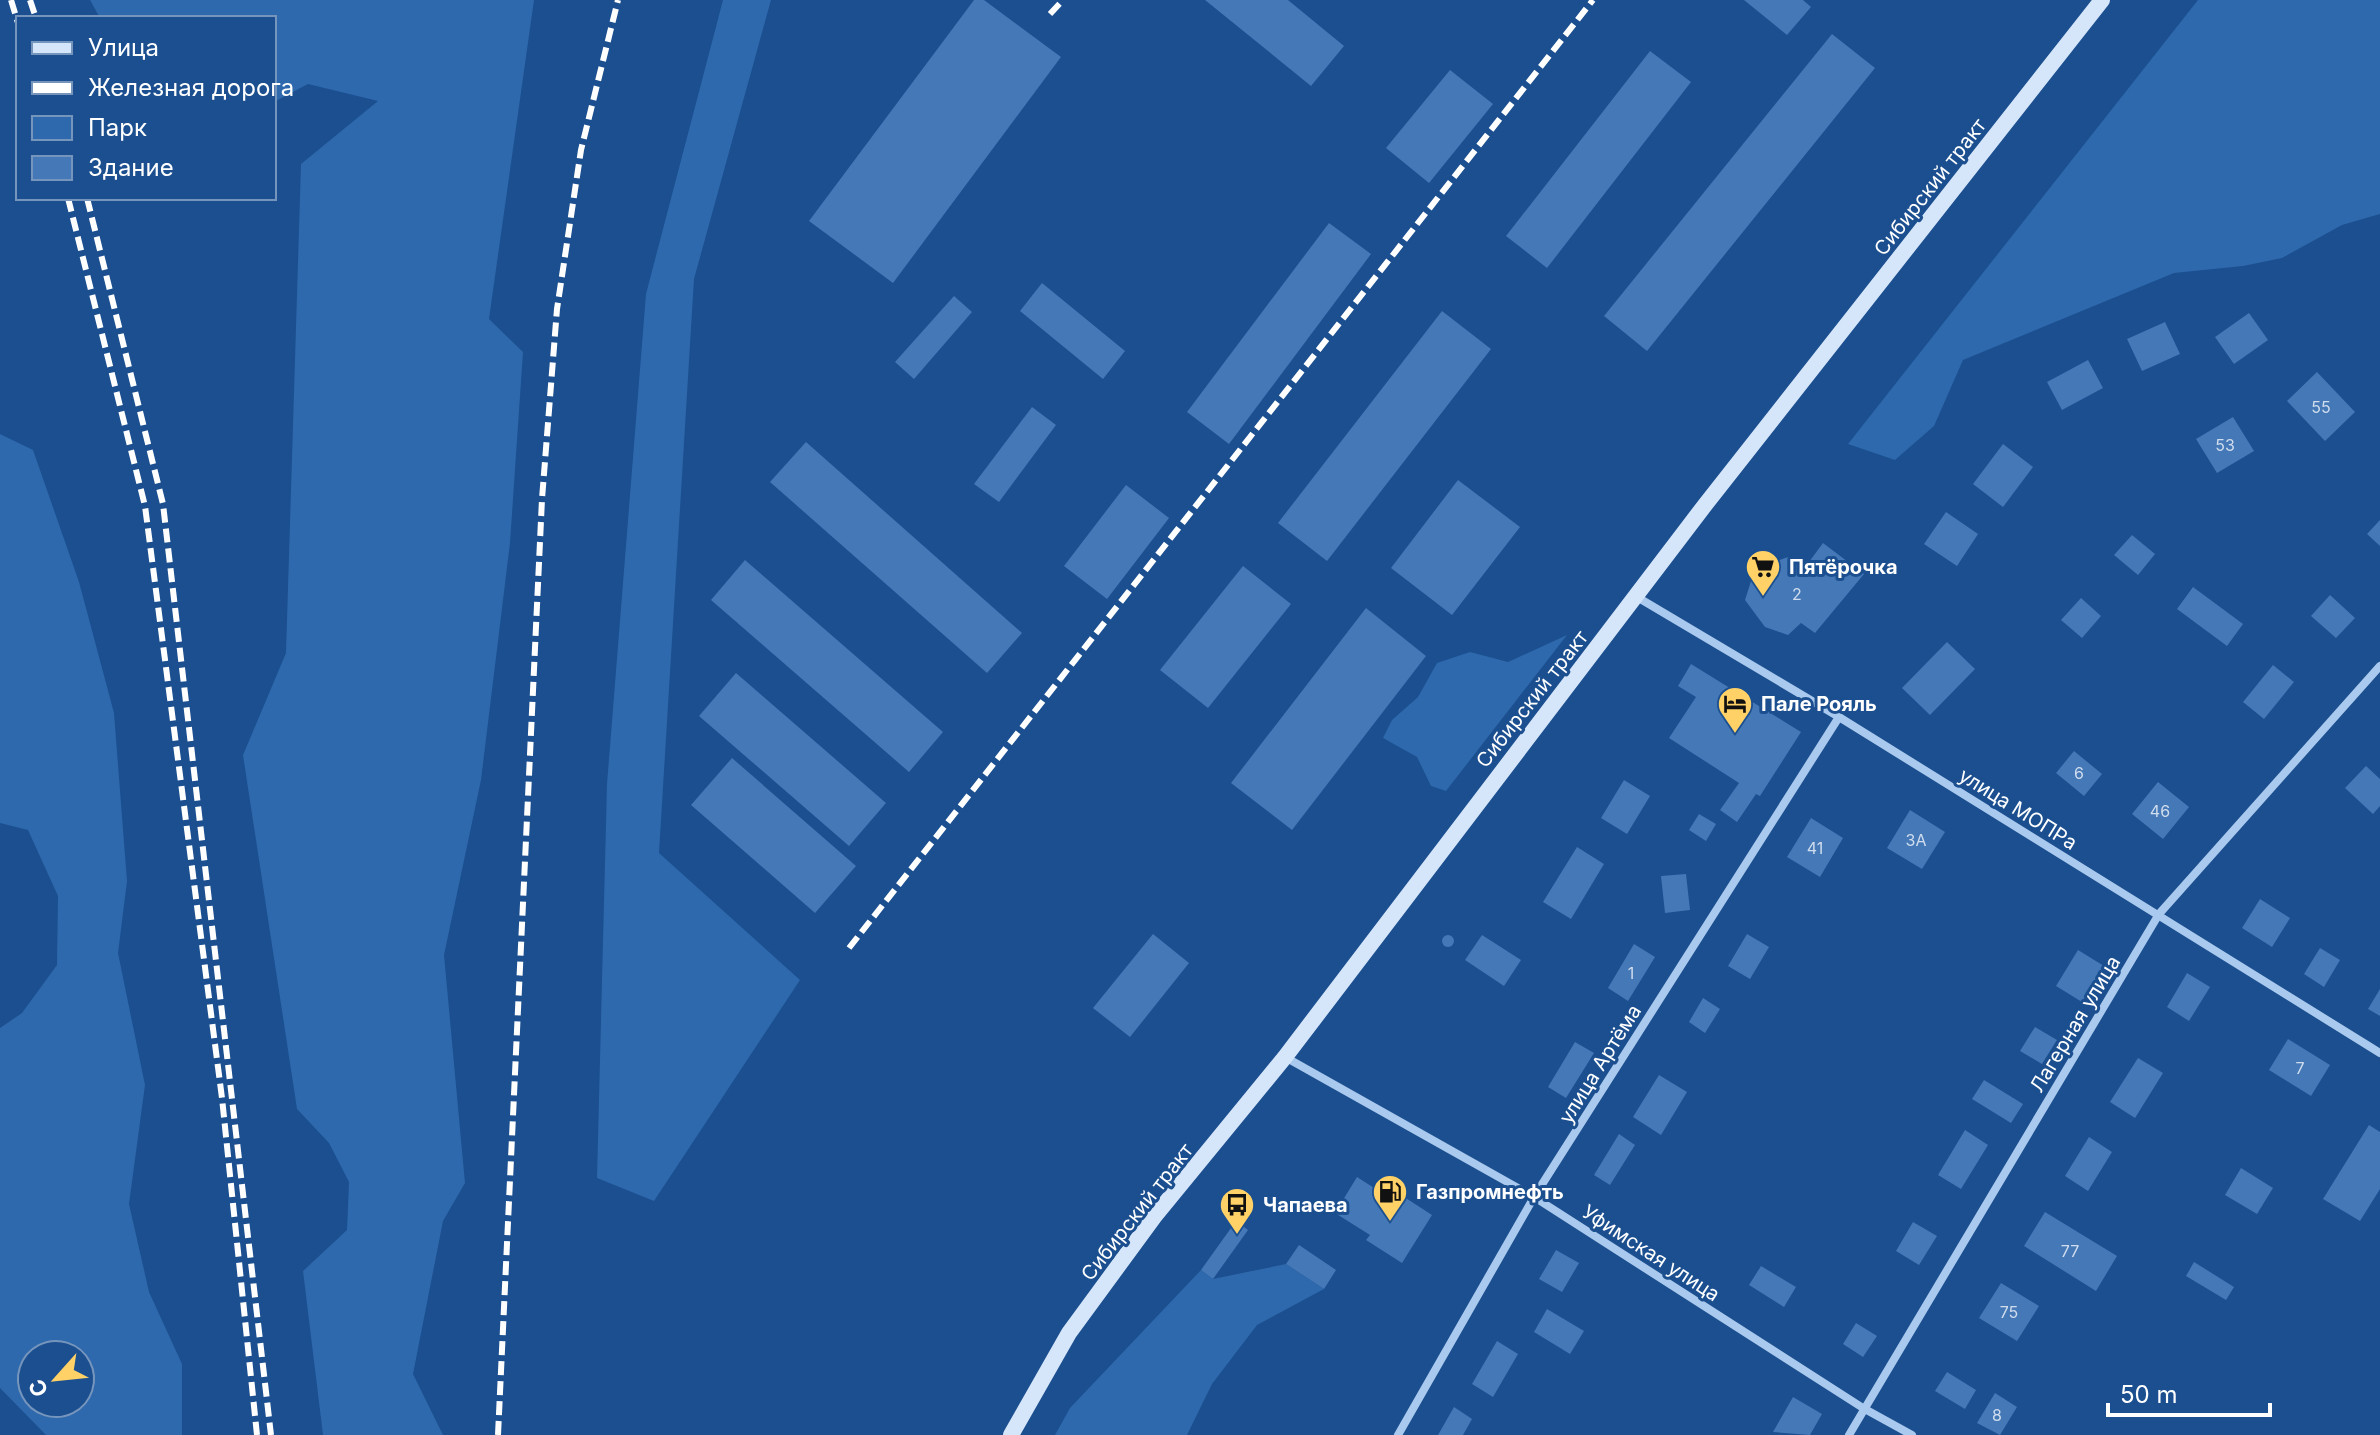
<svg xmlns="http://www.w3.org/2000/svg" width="2380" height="1435" viewBox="0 0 2380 1435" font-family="Inter,sans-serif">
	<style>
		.green { fill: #2e69ad; fill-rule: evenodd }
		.building { fill: #4478b7 }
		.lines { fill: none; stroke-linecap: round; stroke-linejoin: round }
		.street { stroke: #a9c9ee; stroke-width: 8 }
		.secondary { stroke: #d6e6fa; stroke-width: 16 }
		.rail { stroke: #fff; stroke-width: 6; stroke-dasharray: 14 6; stroke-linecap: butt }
		.labels { text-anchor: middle; stroke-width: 6; stroke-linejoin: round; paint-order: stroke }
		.number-label { font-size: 16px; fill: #d0dded }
		.street-label { font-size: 20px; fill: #fff; stroke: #1b4f8f }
		.poi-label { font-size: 20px; font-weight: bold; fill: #fff; stroke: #1b4f8f; text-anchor: start }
	</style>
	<rect width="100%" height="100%" fill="#1b4f8f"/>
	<g class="green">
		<path d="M90,0h444l-45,319 34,33 -13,191 -29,237 -37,175 21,228 -22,38 -30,153 30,61h-120l-20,-164 44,-41 2,-48 -20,-39 -32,-34 -54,-354 43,-102 15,-489 77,-63 -70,-17 -34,18v-84h-174z"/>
		<path d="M723,0h48l-77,279 -35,574 141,127 -146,221 -57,-23 10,-394 39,-490z"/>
		<path d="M2198,0h182v214l-38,11 -60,33 -39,8 -69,7 -211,87 -29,66 -39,34 -47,-16z"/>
		<path d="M0,434l33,16 46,132 35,131 13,168 -9,72 27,132 -16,119 20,88 33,72v71h-136l-46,-47v-360l22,-15 35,-48 1,-69 -30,-66 -28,-7zM32,1355h48v48h-48z"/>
		<path d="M1567,635l-121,156 -15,-5 -14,-29 -34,-19 9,-18 26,-23 19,-34 33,-11 38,10z"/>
		<path d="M1286,1264l38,25 -67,36 -45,59 -25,51h-132l15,-27 131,-138 12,9z"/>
	</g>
	<g class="building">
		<path d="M974,0h10l77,57 -168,226 -84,-62z"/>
		<path d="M1205,0h83l56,46 -33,40z"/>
		<path d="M1744,0h59l8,7 -24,28z"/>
		<path d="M1832,34l43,34 -228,283 -43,-35z"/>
		<path d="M1650,51l41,31 -144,186 -41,-32z"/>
		<path d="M1450,70l43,34 -64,79 -43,-35z"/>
		<path d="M1329,223l42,31 -142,190 -42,-32z"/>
		<path d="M1042,283l83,68 -22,28 -83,-68z"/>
		<path d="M954,296l18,16 -58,67 -19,-17z"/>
		<path d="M1442,311l49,38 -164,212 -49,-38z"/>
		<path d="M2249,313l19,27 -34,24 -19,-27z"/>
		<path d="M2165,322l15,32 -38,17 -15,-32z"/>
		<path d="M2088,360l15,28 -41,22 -15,-28z"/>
		<path d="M2317,372l38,40 -30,29 -38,-40z"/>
		<path d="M1032,407l24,18 -57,77 -25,-18z"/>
		<path d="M2233,417l21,34 -37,22 -21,-34z"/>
		<path d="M806,442l216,191 -35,40 -217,-191z"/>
		<path d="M2003,444l30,23 -30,40 -30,-23z"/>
		<path d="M1458,480l62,47 -68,88 -61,-47z"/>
		<path d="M1126,485l43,33 -62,81 -43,-33z"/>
		<path d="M1946,512l32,22 -21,32 -33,-22z"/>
		<path d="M2380,520v26l-13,-12z"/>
		<path d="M2132,535l23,19 -17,21 -24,-20z"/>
		<path d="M1823,543l41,31 -49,59 -14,-10 -13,12 -23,-8 -20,-27 7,-22 8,-11 28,-10 18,9z"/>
		<path d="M745,560l198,172 -34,40 -198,-172z"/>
		<path d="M1243,566l48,38 -83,104 -48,-38z"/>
		<path d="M2193,587l50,37 -16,22 -50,-37z"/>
		<path d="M2330,595l25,23 -19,20 -25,-22z"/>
		<path d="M2081,598l20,18 -19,22 -21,-18z"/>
		<path d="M1366,608l60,48 -134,174 -61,-47z"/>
		<path d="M1947,642l28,27 -45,46 -28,-27z"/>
		<path d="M1691,664l110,68 -41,64 -4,-2 -19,28 -17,-12 19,-27 -70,-45 27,-41 -18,-11z"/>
		<path d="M2273,665l21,17 -30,37 -21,-17z"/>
		<path d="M736,673l150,130 -37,43 -150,-130z"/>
		<path d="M2074,751l28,23 -18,22 -28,-23z"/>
		<path d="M732,758l124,108 -41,47 -124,-108z"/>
		<path d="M2366,766l14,13v27l-7,8 -28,-26z"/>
		<path d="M1624,780l26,16 -23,38 -26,-16z"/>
		<path d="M2158,782l31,25 -26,32 -31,-25z"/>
		<path d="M1910,810l35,22 -23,37 -35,-21z"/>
		<path d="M1699,814l17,10 -10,17 -17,-11z"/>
		<path d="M1811,818l32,20 -23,39 -33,-20z"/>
		<path d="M1577,847l27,17 -33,55 -28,-17z"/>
		<path d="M1686,874l4,36 -25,3 -4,-37z"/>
		<path d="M2260,899l30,19 -18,29 -30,-19z"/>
		<path d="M1153,934l36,29 -59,74 -37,-29z"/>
		<path d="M1747,934l22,13 -19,32 -22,-13z"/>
		<path d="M1482,935l39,25 -17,26 -39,-26z"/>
		<circle cx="1448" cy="941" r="6"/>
		<path d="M1634,944l21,13 -27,44 -20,-13z"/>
		<path d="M2320,948l20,12 -16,27 -20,-13z"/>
		<path d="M2078,950l26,16 -22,36 -26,-16z"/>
		<path d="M2187,973l23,14 -21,34 -22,-14z"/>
		<path d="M2380,989v27l-12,-7z"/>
		<path d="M1703,998l17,11 -15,24 -16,-11z"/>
		<path d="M2035,1027l22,13 -15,24 -22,-13z"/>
		<path d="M2288,1039l42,26 -19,31 -42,-26z"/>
		<path d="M1575,1042l19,11 -28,45 -18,-11z"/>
		<path d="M2138,1058l25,15 -28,45 -25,-16z"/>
		<path d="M1659,1075l28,17 -26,43 -28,-18z"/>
		<path d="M1984,1080l39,24 -12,19 -39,-24z"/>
		<path d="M2369,1125l11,7v57l-20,32 -37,-22z"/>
		<path d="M1965,1130l23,15 -27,44 -23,-14z"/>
		<path d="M1619,1134l16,11 -25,40 -16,-10z"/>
		<path d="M2089,1137l23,15 -24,39 -23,-15z"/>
		<path d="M2241,1168l32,20 -16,26 -32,-19z"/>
		<path d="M1357,1177l36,23 5,-7 34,22 -30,48 -36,-23 4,-5 -35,-22z"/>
		<path d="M2045,1212l72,44 -21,35 -72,-45z"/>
		<path d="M1236,1221l12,9 -35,49 -12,-9z"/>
		<path d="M1913,1222l24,14 -18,29 -23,-14z"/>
		<path d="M1299,1245l37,25 -12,19 -38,-25z"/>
		<path d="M1556,1250l23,13 -17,29 -23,-13z"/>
		<path d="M2194,1262l40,25 -8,13 -40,-24z"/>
		<path d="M1761,1266l35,21 -12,20 -35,-22z"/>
		<path d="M2001,1283l38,23 -22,35 -38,-23z"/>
		<path d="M1547,1309l37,22 -14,23 -36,-22z"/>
		<path d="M1856,1323l21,13 -14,21 -20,-13z"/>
		<path d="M1497,1341l21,13 -25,43 -21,-13z"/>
		<path d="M1947,1372l29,18 -11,19 -30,-18z"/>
		<path d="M1995,1393l22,14 -17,28 -23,-12z"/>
		<path d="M1793,1397l29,17 -12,21 -37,-3z"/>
		<path d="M1454,1407l18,12 -9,16h-25z"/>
	</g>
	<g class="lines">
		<g class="street">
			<path d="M1637,597l202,120 541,336"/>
			<path d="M1285,1057l249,140 329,211 49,27"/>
			<path d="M1398,1435l136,-238 305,-480"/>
			<path d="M1849,1435l310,-521 221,-248"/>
		</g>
		<path class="secondary" d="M1011,1435l58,-102 85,-116 131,-160 420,-552 397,-505"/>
		<g class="rail">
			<path d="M11,0l7,23"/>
			<path d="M30,0l6,18"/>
			<path d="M1050,14l13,-14"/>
			<path d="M68,198l77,308 77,592 35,337"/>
			<path d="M87,198l76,306 108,931"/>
			<path d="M849,948l744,-948"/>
			<path d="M498,1435l44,-936 15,-190 24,-159 37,-150"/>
		</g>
	</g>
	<defs>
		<symbol id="supermarket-pin" viewBox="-11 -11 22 30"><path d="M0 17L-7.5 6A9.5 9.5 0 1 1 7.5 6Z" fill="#ffd166" stroke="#1b4f8f"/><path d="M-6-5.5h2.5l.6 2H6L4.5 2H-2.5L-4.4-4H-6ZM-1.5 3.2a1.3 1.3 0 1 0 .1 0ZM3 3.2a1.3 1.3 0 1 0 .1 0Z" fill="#111"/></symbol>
		<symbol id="hotel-pin" viewBox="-11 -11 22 30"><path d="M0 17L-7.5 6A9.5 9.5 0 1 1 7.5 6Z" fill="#ffd166" stroke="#1b4f8f"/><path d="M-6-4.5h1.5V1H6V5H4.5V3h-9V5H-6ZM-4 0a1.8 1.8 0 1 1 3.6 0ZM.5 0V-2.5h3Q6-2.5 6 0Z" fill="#111"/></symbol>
		<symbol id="fuel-pin" viewBox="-11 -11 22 30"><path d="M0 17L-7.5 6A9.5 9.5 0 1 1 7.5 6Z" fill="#ffd166" stroke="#1b4f8f"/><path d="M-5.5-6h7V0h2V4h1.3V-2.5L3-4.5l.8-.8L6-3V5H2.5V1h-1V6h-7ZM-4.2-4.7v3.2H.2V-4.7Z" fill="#111"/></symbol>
		<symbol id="bus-pin" viewBox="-11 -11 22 30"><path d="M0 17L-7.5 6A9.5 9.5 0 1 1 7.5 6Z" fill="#ffd166" stroke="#1b4f8f"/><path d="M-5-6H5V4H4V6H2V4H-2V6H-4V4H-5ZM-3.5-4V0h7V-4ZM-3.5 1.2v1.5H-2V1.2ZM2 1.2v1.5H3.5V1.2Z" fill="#111"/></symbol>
	</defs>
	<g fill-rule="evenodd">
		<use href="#supermarket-pin" x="1743" y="547" width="40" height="54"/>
		<use href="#hotel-pin" x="1715" y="684" width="40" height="54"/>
		<use href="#fuel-pin" x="1370" y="1172" width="40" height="54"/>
		<use href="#bus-pin" x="1217" y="1185" width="40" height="54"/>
	</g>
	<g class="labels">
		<g class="number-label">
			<text x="2321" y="413">55</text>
			<text x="2225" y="451">53</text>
			<text x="1797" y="600">2</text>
			<text x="2079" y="779">6</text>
			<text x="2160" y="817">46</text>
			<text x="1916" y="846">3А</text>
			<text x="1815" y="854">41</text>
			<text x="1631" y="979">1</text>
			<text x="2300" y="1074">7</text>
			<text x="2070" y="1257">77</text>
			<text x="2009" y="1318">75</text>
			<text x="1997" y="1421">8</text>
		</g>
		<g class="street-label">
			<text transform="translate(1930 187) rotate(-52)" y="7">Сибирский тракт</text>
			<text transform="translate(1532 699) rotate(-52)" y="7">Сибирский тракт</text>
			<text transform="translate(2018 809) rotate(32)" y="7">улица МОПРа</text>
			<text transform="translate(2075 1024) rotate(-59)" y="7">Лагерная улица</text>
			<text transform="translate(1600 1064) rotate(-58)" y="7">улица Артёма</text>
			<text transform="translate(1137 1212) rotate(-52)" y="7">Сибирский тракт</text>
			<text transform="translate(1651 1253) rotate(33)" y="7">Уфимская улица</text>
		</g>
		<g class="poi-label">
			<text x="1789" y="574">Пятёрочка</text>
			<text x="1761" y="711">Пале Рояль</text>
			<text x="1416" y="1199">Газпромнефть</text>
			<text x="1263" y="1212">Чапаева</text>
		</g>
	</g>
	<rect x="16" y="16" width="260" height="184" fill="#1b4f8f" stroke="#7695bc" stroke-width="2"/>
	<rect x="32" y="42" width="40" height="12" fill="#d6e6fa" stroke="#7695bc" stroke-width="2"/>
	<text x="88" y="56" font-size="24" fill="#ffffff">Улица</text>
	<rect x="32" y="82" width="40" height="12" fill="#ffffff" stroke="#7695bc" stroke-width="2"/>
	<text x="88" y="96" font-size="24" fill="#ffffff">Железная дорога</text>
	<rect x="32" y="116" width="40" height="24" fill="#2e69ad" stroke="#7695bc" stroke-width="2"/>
	<text x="88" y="136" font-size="24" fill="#ffffff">Парк</text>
	<rect x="32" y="156" width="40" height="24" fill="#4478b7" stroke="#7695bc" stroke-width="2"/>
	<text x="88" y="176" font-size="24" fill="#ffffff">Здание</text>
	<g transform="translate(56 1379) rotate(243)"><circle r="38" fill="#1b4f8f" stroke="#7695bc" stroke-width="2"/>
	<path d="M0-6L14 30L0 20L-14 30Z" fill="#ffd166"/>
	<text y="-12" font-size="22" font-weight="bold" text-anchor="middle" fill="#ffffff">С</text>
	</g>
	<path d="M2108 1403v12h162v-12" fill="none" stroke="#ffffff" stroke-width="4"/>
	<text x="2120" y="1403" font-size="24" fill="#ffffff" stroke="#1b4f8f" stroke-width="6" paint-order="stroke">50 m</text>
</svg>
